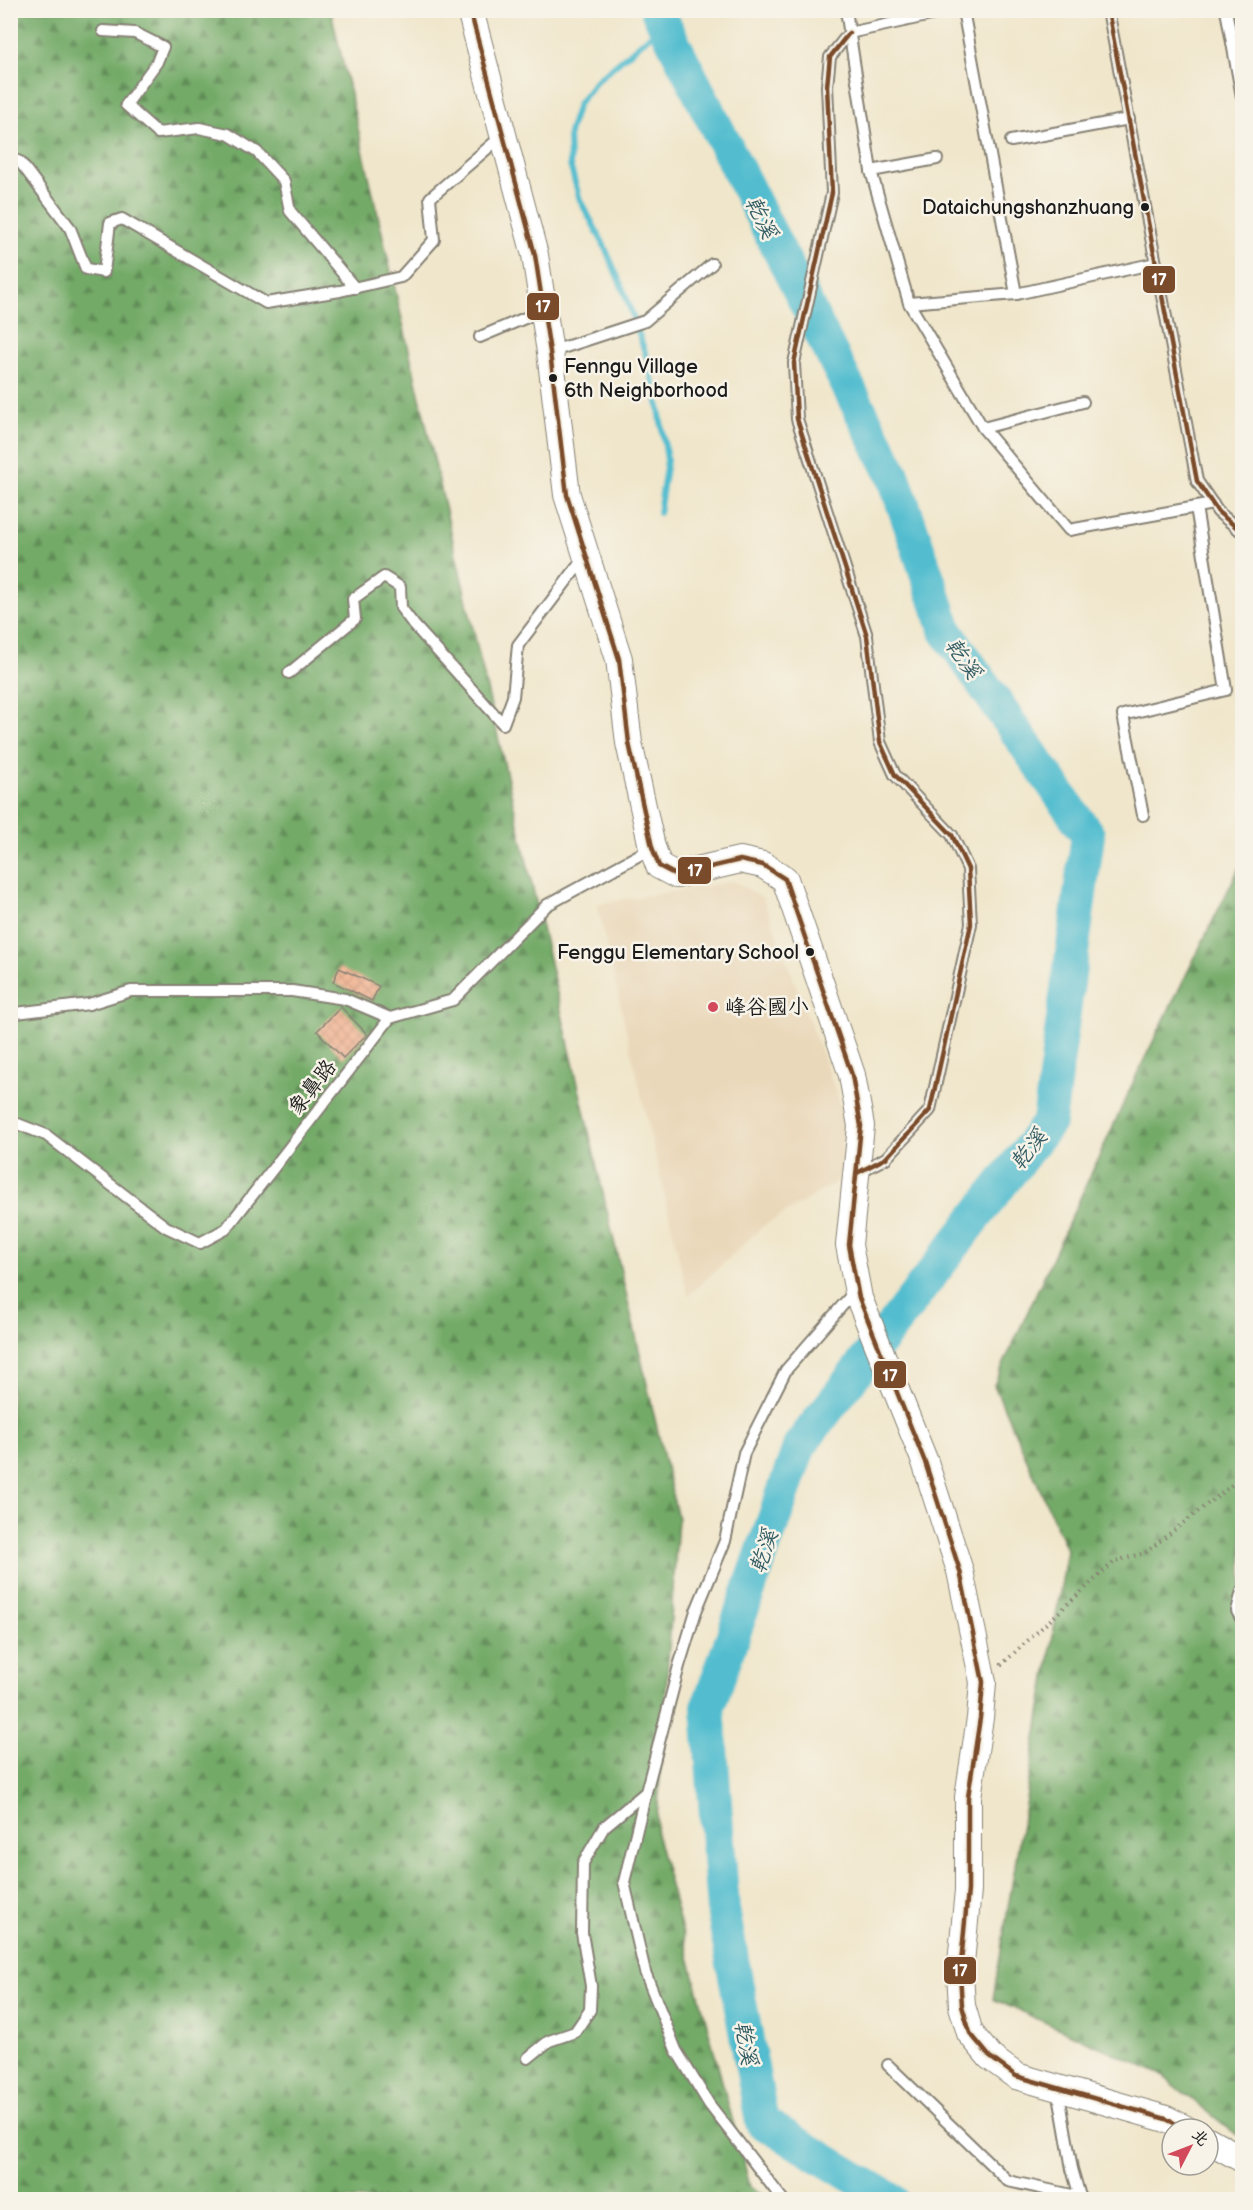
<svg xmlns="http://www.w3.org/2000/svg" width="1253" height="2210" viewBox="0 0 1253 2210" font-family="'Balsamiq Sans','LXGW WenKai TC',sans-serif">
	<style>
		.built { fill: #ead8ba }
		.forest { fill: url(#forest-firs); stroke: #486342; stroke-width: 1.5 }
		.lines { fill: none; stroke-linecap: round; stroke-linejoin: round }
		.stream { stroke: #53bdcf; stroke-width: 6 }
		.river { stroke: #53bdcf; stroke-width: 34 }
		.building { fill: url(#building-cross-hatch) }
		.service-casing { stroke: #868174; stroke-width: 14 }
		.tertiary-casing { stroke: #868174; stroke-width: 28 }
		.path { stroke: #868174; stroke-width: 4; stroke-dasharray: 1.5 4.5; stroke-linecap: butt }
		.service { stroke: #fff; stroke-width: 10 }
		.tertiary { stroke: #fff; stroke-width: 26 }
		.bus-1-casing { stroke: #f7f3e8; stroke-width: 9 }
		.bus-1 { stroke: #7a4b2a; stroke-width: 4.5 }
		.bus-dot { fill: #1c1c1c; stroke: #f7f3e8; stroke-width: 2 }
		.poi-dot { fill: #d1495b; stroke: #f7f3e8; stroke-width: 2 }
		.labels { text-anchor: middle; stroke-width: 5; stroke-linejoin: round; paint-order: stroke }
		.bus-label { font-size: 20px; fill: #1c1c1c; stroke: #f7f3e8; text-anchor: end }
		.poi-label { font-size: 21px; fill: #1c1c1c; stroke: #f7f3e8; text-anchor: start }
		.street-label { font-size: 21px; fill: #1c1c1c; stroke: #f7f3e8 }
		.water-label { font-size: 22px; font-style: italic; fill: #325c64; stroke: #f7f3e8 }
		.line-badge { stroke: #f7f3e8; stroke-width: 2 }
		.badge-label { font-size: 16px; text-anchor: middle; font-weight: bold; fill: #fff }
	</style>
	<defs>
		<pattern id="forest-firs" width="22" height="20" patternUnits="userSpaceOnUse" patternTransform="scale(1.5)"><rect width="22" height="20" fill="#73aa68"/><path d="M5 1l3.5 6h-7zM16 11l3.5 6h-7z" fill="#5e8a55"/></pattern>
		<pattern id="building-cross-hatch" width="8" height="8" patternUnits="userSpaceOnUse" patternTransform="scale(1.5)"><rect width="8" height="8" fill="#f2b493"/><path d="M0 0l8 8M0 8l8-8" fill="none" stroke="#cf9a7e"/></pattern>
	</defs>
	<rect width="100%" height="100%" fill="#f7f3e8"/>
	<filter id="ink" filterUnits="userSpaceOnUse"><feTurbulence type="fractalNoise" baseFrequency=".0167" numOctaves="2"/><feDisplacementMap in="SourceGraphic" scale="12" xChannelSelector="R" yChannelSelector="G"/><feConvolveMatrix kernelMatrix="1 2 1 2 8 2 1 2 1" color-interpolation-filters="sRGB"/></filter>
	<filter id="wash" filterUnits="userSpaceOnUse"><feTurbulence type="fractalNoise" baseFrequency=".008" numOctaves="4" result="noise"/><feDisplacementMap in="SourceGraphic" scale="24" xChannelSelector="R" yChannelSelector="G"/><feGaussianBlur stdDeviation="1.35" result="paint"/><feColorMatrix in="noise" values="0 0 0 0 0 0 0 0 0 0 0 0 0 0 0 0 0 1.4 0 .05"/><feComposite in="paint" operator="in"/></filter>
	<g filter="url(#wash)">
		<rect width="100%" height="100%" fill="#f0e6cb"/>
		<path class="built" d="M733,881l30,17 80,213 -2,68 -79,48 -74,69 -91,-392z"/>
		<g class="forest">
			<path d="M11,11h320l347,1508 -22,314 94,353 19,13 -758,1z"/>
			<path d="M1242,862v1277l-82,-65 -167,-75 74,-449 -73,-165 143,-311z"/>
		</g>
		<g class="lines">
			<path class="stream" d="M659,513l8,-53 -9,-58 -12,-47 -21,-61 -22,-51 -23,-43 -10,-35 -1,-32 9,-29 18,-23 69,-58"/>
			<path class="river" d="M657,10l236,465 53,156 142,204 -39,287 -249,323 -92,262 15,203 39,212 130,78"/>
		</g>
		<g id="blocks">
			<g class="building">
				<path d="M339,968l40,18 -7,15 -39,-19z"/>
				<path d="M341,1007l26,27 -24,24 -26,-27z"/>
			</g>
		</g>
	</g>
	<g filter="url(#ink)">
		<use href="#blocks" fill-opacity="0" stroke="#868174" stroke-width="1.5"/>
		<g class="lines">
			<defs>
				<g id="service">
					<path d="M846,10l25,161 38,132 74,125 86,102 144,-26"/>
					<path d="M963,10l53,284"/>
					<path d="M1108,10l89,471 21,31 24,20"/>
					<path d="M1226,10l16,87"/>
					<path d="M103,31l32,2 28,14 -6,15 -31,43 32,28 41,-5 29,6 29,18 27,29 6,30 65,77"/>
					<path d="M1011,141l118,-22"/>
					<path d="M10,158l10,4 50,66 16,41 18,3 6,-49 12,-4 144,84 74,-12 61,-14 33,-37 -4,-42 73,-63"/>
					<path d="M871,171l66,-12"/>
					<path d="M909,303l107,-9 140,-31"/>
					<path d="M480,337l64,-27"/>
					<path d="M550,352l95,-31 67,-57"/>
					<path d="M983,428l100,-26"/>
					<path d="M289,673l66,-54 -2,-20 31,-22 16,10 1,21 13,17 89,99 10,-27 5,-52 66,-87"/>
					<path d="M1143,815l-20,-100 103,-25 -30,-183"/>
					<path d="M10,1011l6,2 73,-9 42,-13h161l53,8 45,19"/>
					<path d="M10,1121l36,14 120,92 34,16 26,-14 164,-211 63,-18 94,-95 105,-57"/>
					<path d="M857,1173l29,-15 44,-48 41,-186 -3,-55 -16,-34 -57,-60 -15,-33 -13,-106 -70,-217 -3,-56 38,-170 -5,-107 3,-29 19,-24 105,-23"/>
					<path d="M1242,1591l-5,20 5,9"/>
					<path d="M646,1792l-22,90 21,90 31,78 33,54 74,96"/>
					<path d="M528,2058l21,-17 26,-9 15,-22 1,-24 -9,-53 1,-70 21,-36 42,-35 33,-126 17,-55 29,-70 19,-88 42,-83 69,-79"/>
					<path d="M888,2065l120,116 73,16"/>
					<path d="M1058,2089l14,80 9,31"/>
				</g>
				<g id="tertiary">
					<path d="M470,10l65,245 15,97 17,143 52,164 10,84 23,104 7,19 17,9 64,-15 23,5 22,14 67,196 9,51 -12,119 10,53 66,164 35,109 23,111 -3,36 -12,79v93l-8,83 2,33 8,27 20,24 26,19 150,43 20,10"/>
					<path d="M1208,2140l34,19"/>
				</g>
			</defs>
			<use href="#service" class="service-casing"/>
			<use href="#tertiary" class="tertiary-casing"/>
			<path class="path" d="M1001,1665l114,-104 30,-8 97,-76"/>
			<use href="#service" class="service"/>
			<use href="#tertiary" class="tertiary"/>
			<defs>
				<g id="bus-1">
					<path d="M470,10l65,245 15,97 17,143 52,164 10,84 23,104 7,19 17,9 64,-15 23,5 22,14 67,196 9,51 -12,119 10,53 66,164 35,109 23,111 -3,36 -12,79v93l-8,83 2,33 8,27 20,24 26,19 150,43 20,10"/>
					<path d="M1108,10l89,471 21,31 24,20"/>
					<path d="M849,33l-19,24 -3,29 5,107 -38,170 3,56 70,217 13,106 15,33 57,60 16,34 3,55 -41,186 -44,48 -29,15"/>
				</g>
			</defs>
			<use href="#bus-1" class="bus-1-casing"/>
			<use href="#bus-1" class="bus-1"/>
		</g>
	</g>
	<g class="bus-dot">
		<circle cx="1145" cy="207" r="5"/>
		<circle cx="553" cy="378" r="5"/>
		<circle cx="810" cy="952" r="5"/>
	</g>
	<circle class="poi-dot" cx="713" cy="1007" r="6"/>
	<g class="labels">
		<g class="bus-label">
			<text x="1134" y="214">Dataichungshanzhuang</text>
			<text x="564" y="373" text-anchor="start">Fenngu Village<tspan x="564" dy="24">6th Neighborhood</tspan></text>
			<text x="799" y="959">Fenggu Elementary School</text>
		</g>
		<g class="poi-label">
			<text x="725" y="1014">峰谷國小</text>
		</g>
		<g class="street-label">
			<text transform="translate(312 1087) rotate(-52)" y="7">象鼻路</text>
		</g>
		<g class="water-label">
			<text transform="translate(762 217) rotate(63)" y="8">乾溪</text>
			<text transform="translate(964 658) rotate(55)" y="8">乾溪</text>
			<text transform="translate(1028 1149) rotate(-52)" y="8">乾溪</text>
			<text transform="translate(763 1551) rotate(-71)" y="8">乾溪</text>
			<text transform="translate(747 2043) rotate(80)" y="8">乾溪</text>
		</g>
	</g>
	<g class="line-badge">
		<rect x="1142" y="265" width="34" height="29" rx="6" fill="#7a4b2a"/>
		<rect x="526" y="292" width="34" height="29" rx="6" fill="#7a4b2a"/>
		<rect x="677" y="856" width="35" height="29" rx="6" fill="#7a4b2a"/>
		<rect x="873" y="1360" width="34" height="29" rx="6" fill="#7a4b2a"/>
		<rect x="943" y="1956" width="34" height="29" rx="6" fill="#7a4b2a"/>
	</g>
	<g class="badge-label">
		<text x="1159" y="285">17</text>
		<text x="543" y="312">17</text>
		<text x="695" y="876">17</text>
		<text x="890" y="1381">17</text>
		<text x="960" y="1976">17</text>
	</g>
	<rect width="1253" height="2210" fill="none" stroke="#f7f3e8" stroke-width="36"/>
	<g transform="translate(1190 2147) rotate(48)"><circle r="28" fill="#f7f3e8" stroke="#9f9d96" stroke-width="1.5"/>
	<path d="M0-4.5L10 22L0 15L-10 22Z" fill="#d1495b"/>
	<text y="-9" font-size="16" font-weight="bold" text-anchor="middle" fill="#1c1c1c">北</text>
	</g>
</svg>
